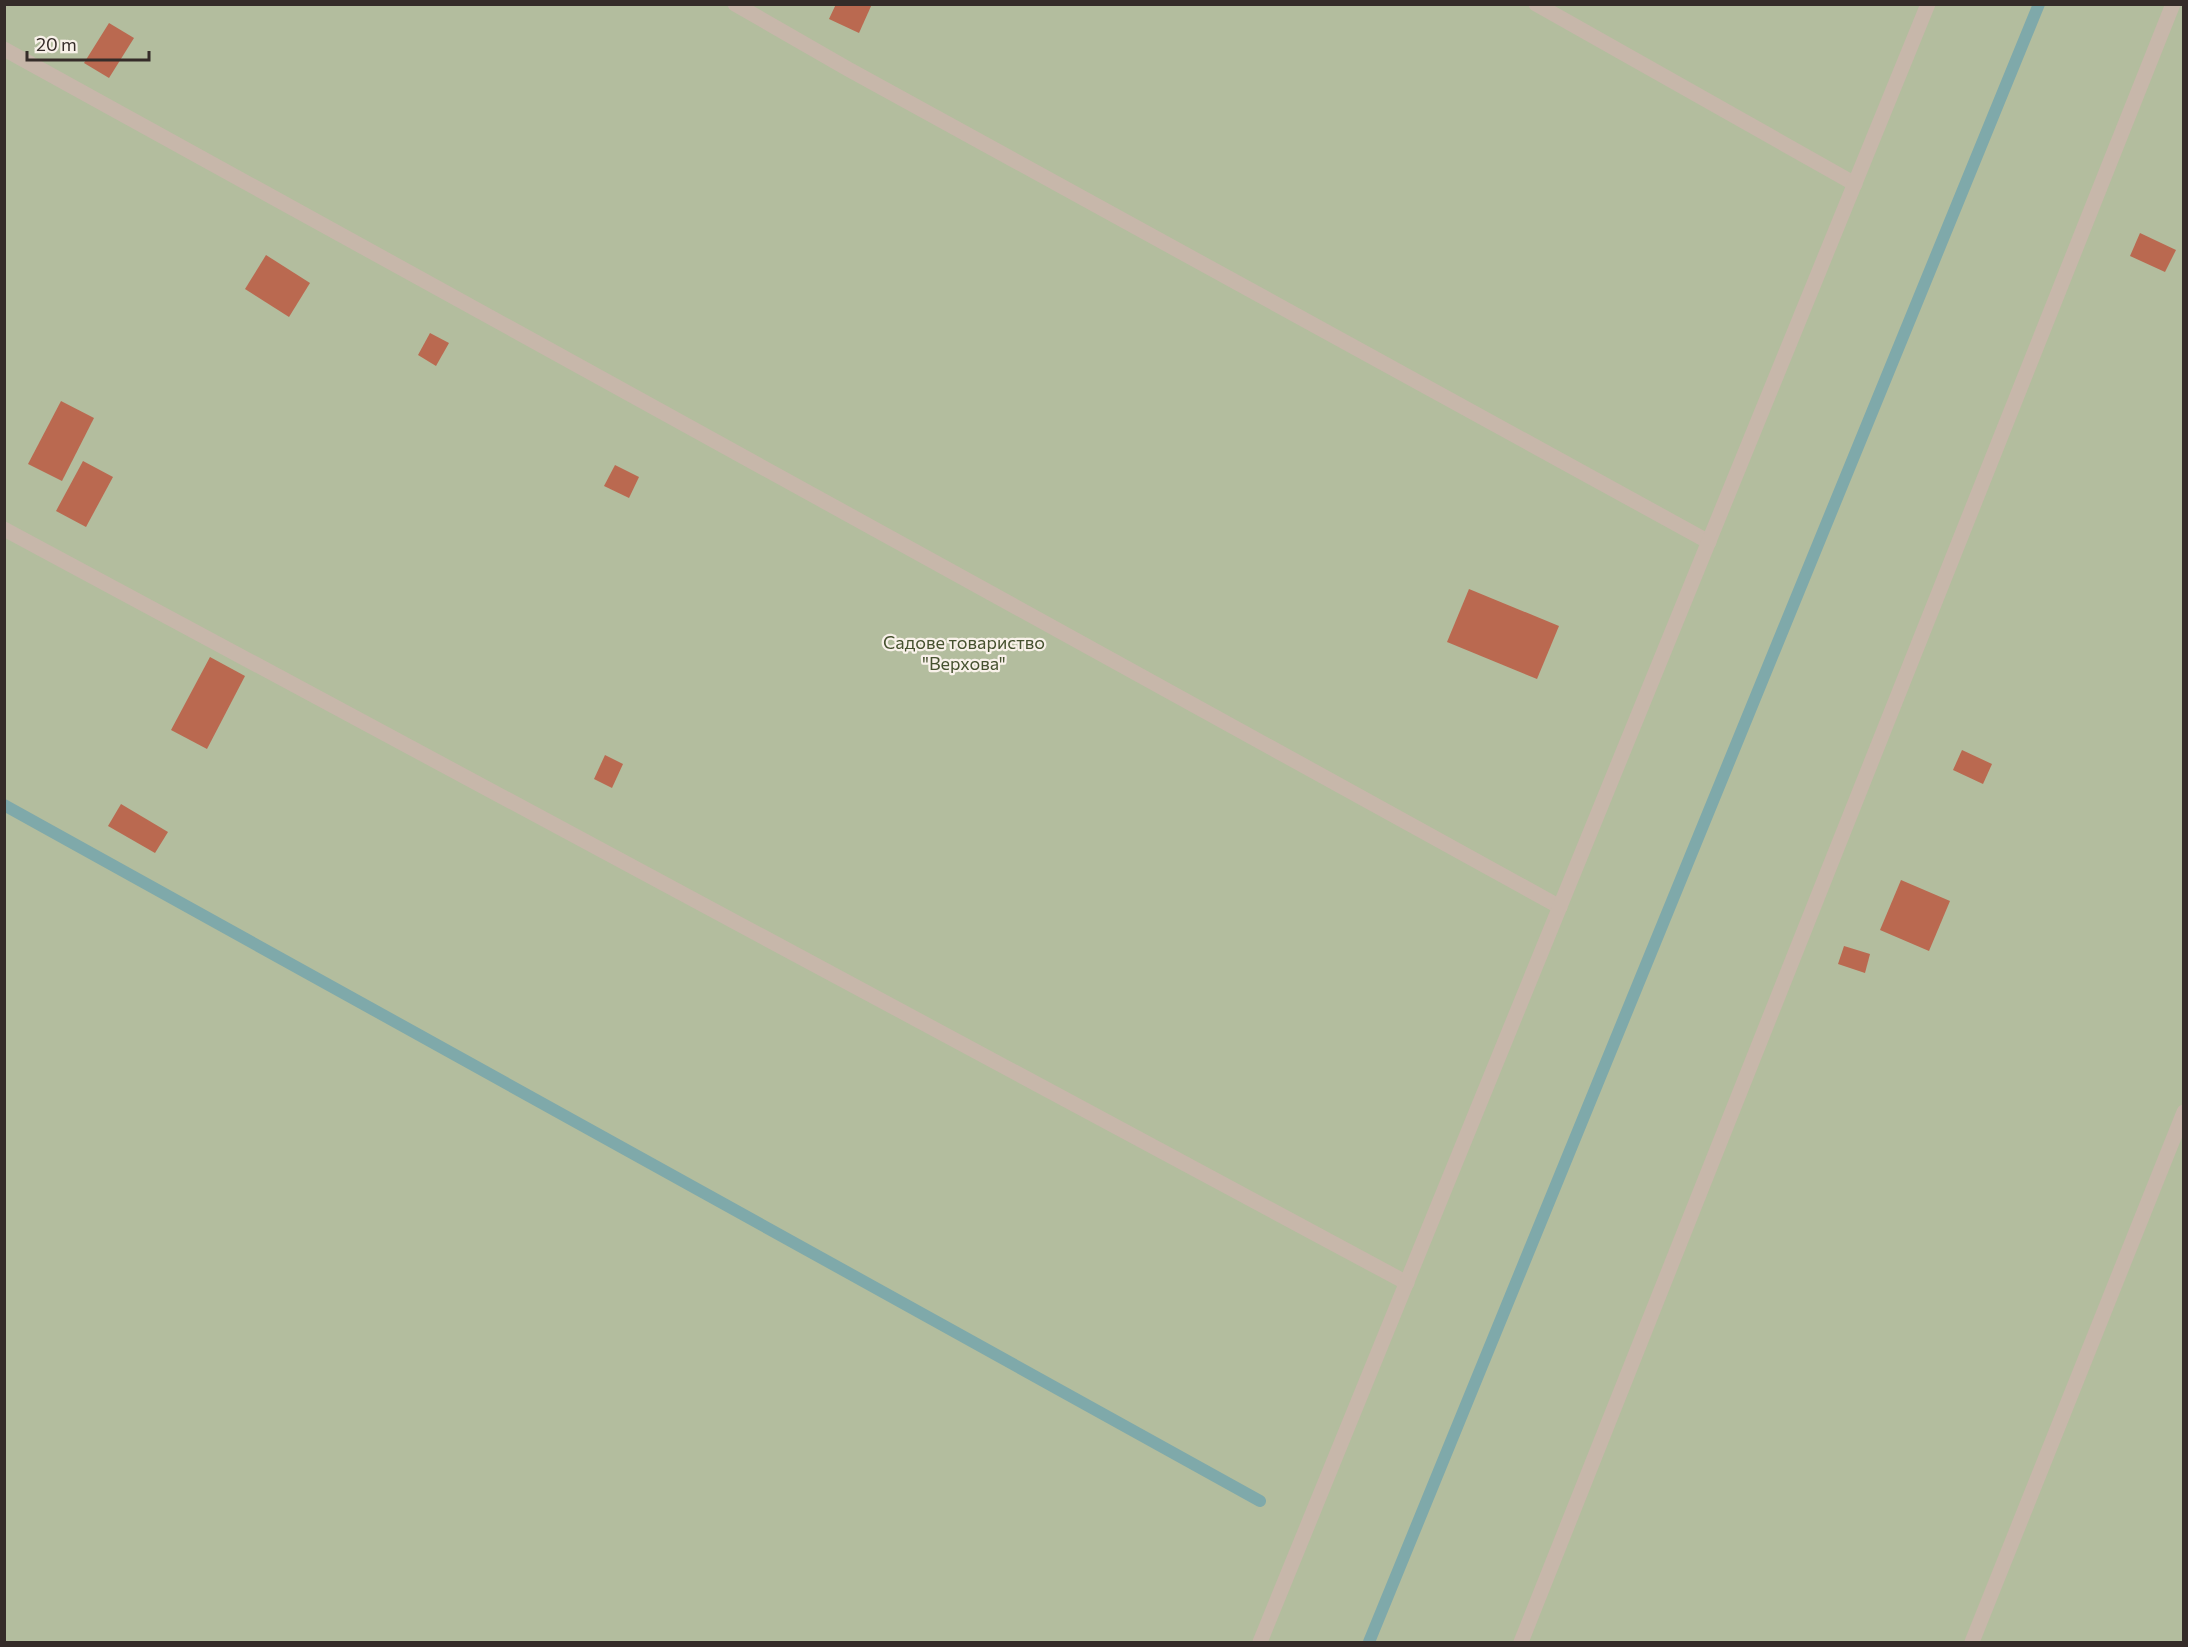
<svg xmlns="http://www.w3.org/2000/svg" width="2188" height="1647" viewBox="0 0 2188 1647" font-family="Commissioner,sans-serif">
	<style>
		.green { fill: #b3bd9e }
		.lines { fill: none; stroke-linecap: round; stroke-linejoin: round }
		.stream { stroke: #7fa9aa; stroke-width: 12 }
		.building { fill: #ba6950 }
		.minor { stroke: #c7b7aa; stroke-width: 15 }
		.labels { text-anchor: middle; stroke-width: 4.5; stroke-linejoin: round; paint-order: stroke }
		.park-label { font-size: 18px; fill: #45512f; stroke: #f8f1e9 }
	</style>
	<rect width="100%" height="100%" fill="#f0e7dd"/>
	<rect class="green" x="5" y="5" width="2178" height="1637"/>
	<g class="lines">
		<g class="stream">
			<path d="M4,805l1256,696"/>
			<path d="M1369,1642l670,-1638"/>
		</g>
	</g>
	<g class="building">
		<path d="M836,4h36l-13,29 -30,-14z"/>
		<path d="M109,23l25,15 -25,40 -25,-15z"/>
		<path d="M2140,233l36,17 -11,22 -35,-16z"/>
		<path d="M266,255l44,28 -21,34 -44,-28z"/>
		<path d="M430,333l19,10 -13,23 -18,-11z"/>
		<path d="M61,401l33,17 -32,63 -34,-17z"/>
		<path d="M83,461l30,16 -27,50 -30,-16z"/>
		<path d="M615,465l24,12 -10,21 -25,-12z"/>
		<path d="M1469,589l90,37 -22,53 -90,-37z"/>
		<path d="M210,657l35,19 -38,73 -36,-19z"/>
		<path d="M1962,750l30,14 -9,20 -30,-14z"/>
		<path d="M605,755l18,9 -11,24 -18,-9z"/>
		<path d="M121,804l47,28 -13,21 -47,-27z"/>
		<path d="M1901,880l49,21 -21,50 -49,-21z"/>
		<path d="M1844,946l26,8 -5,19 -27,-9z"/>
	</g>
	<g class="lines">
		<g class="minor">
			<path d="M735,4l113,65 861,473"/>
			<path d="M1536,4l319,180"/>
			<path d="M4,49l1556,858"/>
			<path d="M4,529l1403,754"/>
			<path d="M1260,1642l668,-1638"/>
			<path d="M1521,1642l652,-1638"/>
			<path d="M1972,1642l212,-530"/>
		</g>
	</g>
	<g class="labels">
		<g class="park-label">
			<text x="964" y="649">Садове товариство<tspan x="964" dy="21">"Верхова"</tspan></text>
		</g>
	</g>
	<rect width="2188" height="1647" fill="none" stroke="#352c29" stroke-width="12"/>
	<path d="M27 51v9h122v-9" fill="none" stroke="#352c29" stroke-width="3"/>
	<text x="36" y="51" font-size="18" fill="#352c29" stroke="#f8f1e9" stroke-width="4.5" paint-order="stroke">20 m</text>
</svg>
